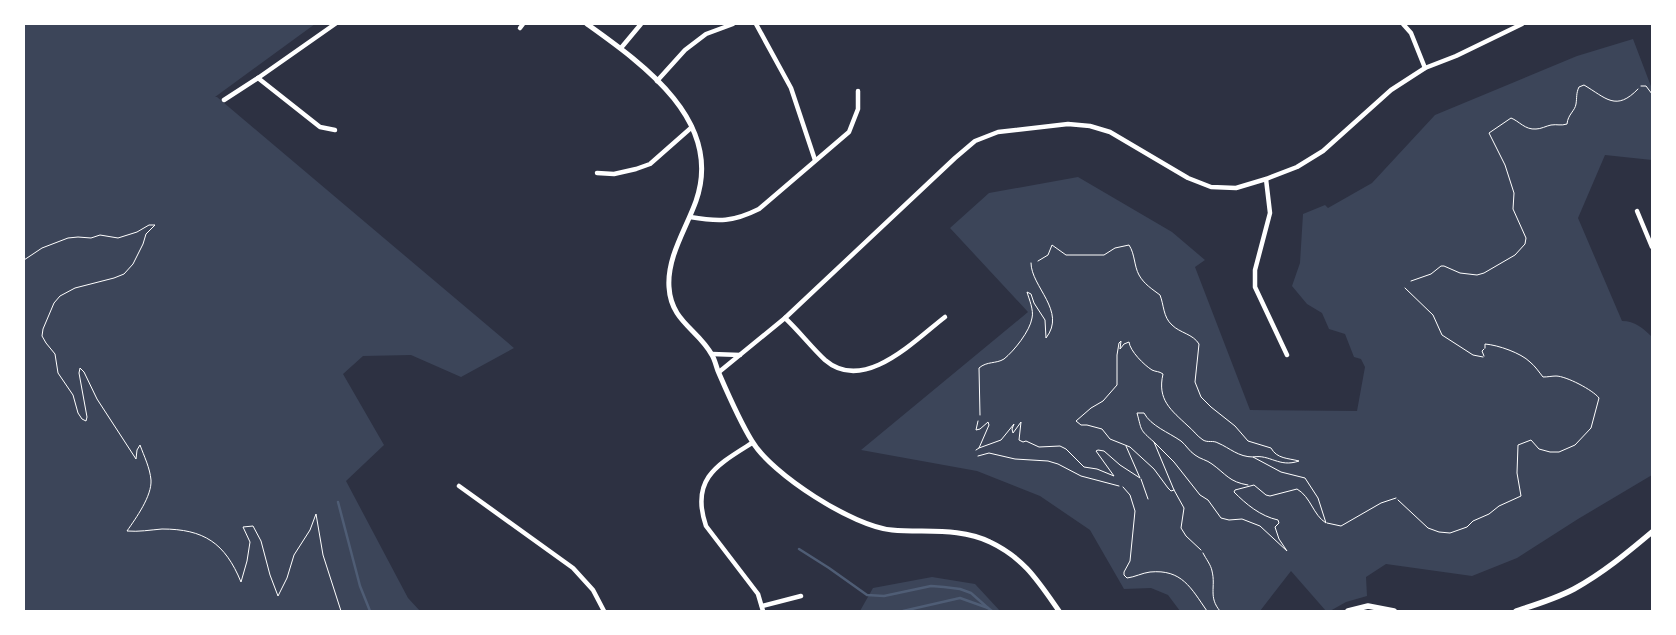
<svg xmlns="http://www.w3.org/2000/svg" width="1676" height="635" viewBox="0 0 1676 635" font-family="Karla,sans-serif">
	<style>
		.green { fill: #3c4559 }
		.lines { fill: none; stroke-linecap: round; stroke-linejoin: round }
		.stream { stroke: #4f5d75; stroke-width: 2.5 }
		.path { stroke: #fff; stroke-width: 1 }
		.minor { stroke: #fff; stroke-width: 4.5 }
		.tertiary { stroke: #fff; stroke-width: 5 }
		.secondary { stroke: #fff; stroke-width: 5.5 }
	</style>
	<rect width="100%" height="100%" fill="#2d3142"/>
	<g class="green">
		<path d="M24,24h291l-100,73h2l297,251 -53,29 -50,-22 -48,1 -20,18 41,71 -38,36 62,117 12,13h-396z"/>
		<path d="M1633,39l19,50v71l-47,-5 -27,63 44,103c13,0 21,7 30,16v138l-74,44 -61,39 -45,18 -86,-12 -20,13 1,19 -21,6 -16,9h-4l-35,-40 -31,40h-80l-12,-16 -17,-7 -27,1 -34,-59 -50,-34 -63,-25 -116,-21 167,-138 -78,-84 39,-35 89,-16 94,55 33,28 -10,7 55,143 107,1 8,-44 -4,-8 -7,-2 -9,-23 -16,-5 -7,-16 -15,-9 -15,-18 8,-23 3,-49 22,-9 3,3 44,-25 63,-68 142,-59z"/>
		<path d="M932,577l43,7 25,27h-140l13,-23z"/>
	</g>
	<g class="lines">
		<g class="stream">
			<path d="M338,502l22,84 10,25"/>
			<path d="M799,549l30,19 38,27 17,1 47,-10 13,1 16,2 11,4 17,15"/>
			<path d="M903,611l57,-13 28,10 4,3"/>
		</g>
		<g class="path">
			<path d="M1641,86h5l6,8"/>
			<path d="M24,260l18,-12 26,-10 10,-1 13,1 9,-3 18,3 19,-6 12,-7h6l-9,9 -3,10 -10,20 -9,10 -10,4 -39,10 -15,8 -6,7 -11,26 -1,7 4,7 9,11 3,19 15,22 5,18 4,6 4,2 1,-4 -8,-44 1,-5 4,4 13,27 39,60 1,-9 3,-5c4,11 10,23 11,35 1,16 -15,38 -24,51 12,1 23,-1 35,-2 42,0 63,14 79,53l6,-21 3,-19 -7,-15 10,-1 8,15 9,34 8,21 9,-18 7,-23 16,-25 6,-16 7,41 18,56"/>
			<path d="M1038,261l10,-6 4,-10 14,10h38l11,-7 14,-3c6,9 5,21 10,30 5,9 13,14 21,20 4,10 3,22 12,30 8,8 21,9 27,19l-4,38 6,15 10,10 24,19 13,15 23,7c6,11 17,10 28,13 -20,7 -29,-7 -46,-4l28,15 24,6 13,20 8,25c-13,-8 -15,-26 -29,-34l-27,7 -4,-1 -12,-10 -19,5 -1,2c12,12 26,24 44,28l1,3 -4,4 4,12 8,12 -27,-25 -18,-7 -13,1 -8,-2 -13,-18 -8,-5 -26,-33 -20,-20 20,48 10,18 -3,20 5,8 15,14"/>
			<path d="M1411,281l20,-7 10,-8h3l16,7 17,2 7,-2 31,-18 10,-11 1,-6 -13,-29 1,-16 -9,-28 -16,-32 22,-15c8,3 14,12 25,11 5,0 10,-3 15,-4 6,-1 10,1 16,-1 1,-10 8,-13 9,-20 1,-6 0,-11 3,-17l5,-2c22,13 32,27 54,4"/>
			<path d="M1405,288l28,27 9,20 31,20 10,2"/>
			<path d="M1484,356l-2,-5 2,-2"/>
			<path d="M980,415l-1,-47c8,-7 17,-4 25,-9 10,-8 26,-28 28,-41 2,-8 -3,-19 -5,-26l4,2 3,9 11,17 1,18c21,-27 -15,-51 -15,-75"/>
			<path d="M1154,442c-15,-13 -12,-11 -17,-29h7c7,13 24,19 37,28 5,4 8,10 14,14 5,4 12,5 17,9 14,10 17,18 36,21"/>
			<path d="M979,448l22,-8 13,-16 -2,5 1,4 8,-11 -2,18 4,2 3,-1 13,6 21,-1 6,3 18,18 13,2 17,7 -18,-25 2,-1 6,1 16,14 20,13 -14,-32"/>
			<path d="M976,450l3,-2 10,-23 -1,-3 -8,7 -4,1 2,-9"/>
			<path d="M978,456l11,-3 26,6 33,2 10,3 23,12 38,10"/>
			<path d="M1141,479l7,20"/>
			<path d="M1123,487l7,8 5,16 -5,50 -6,11v3l3,3c8,-1 15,-5 23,-6 32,-3 41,16 57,39"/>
			<path d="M1174,490l-3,1 -3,-3 -14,-19 -24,-22 -20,-8 -8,-10 -15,-4h-6l-5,-4 15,-13 12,-7 14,-16v-30l2,-12 2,-2 -1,8 4,-5 5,-2c1,9 15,23 23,28 4,2 7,1 11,4 -6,26 8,36 25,52 5,4 9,10 15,14 5,3 10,0 15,3 12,5 20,14 35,14"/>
			<path d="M1398,500l30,28 11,4 11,1 17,-6 6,-6 16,-7 10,-8 22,-10 -4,-23 1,-28 13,-5 8,9 11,3h9l16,-7 16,-17 8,-30c-6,-8 -33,-22 -43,-22 -4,0 -8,1 -13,1 -4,-5 -8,-11 -13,-15 -9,-9 -32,-17 -45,-18v4"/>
			<path d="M1327,523l14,3 40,-23 15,-5"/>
			<path d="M1203,553c3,6 8,12 9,18 4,16 -4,26 8,40"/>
		</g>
		<g class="minor">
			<path d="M756,24l35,64 24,72"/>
			<path d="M1403,24l8,9 14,35"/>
			<path d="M520,28l3,-4"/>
			<path d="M621,48l20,-24"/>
			<path d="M258,78l62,49 15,3"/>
			<path d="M657,81l28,-31 21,-16 27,-10"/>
			<path d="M224,100l34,-22 77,-54"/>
			<path d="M597,173l17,1 22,-5 14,-5 42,-37"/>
			<path d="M1266,179l4,34 -15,57v17l32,68"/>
			<path d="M1637,211l15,36"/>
			<path d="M690,217c29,5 43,5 69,-8l90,-77 9,-23v-18"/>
			<path d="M785,318c14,13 26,29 40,42 39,34 90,-20 120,-43"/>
			<path d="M712,354l28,1"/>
			<path d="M719,372l66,-54 170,-160 20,-17 23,-9 70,-8 22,2 20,6 78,46 23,9 25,1 30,-9 31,-12 26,-16 68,-61 34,-22 31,-12 66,-32"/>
			<path d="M752,443c-35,22 -62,36 -46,83l52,68 5,17"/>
			<path d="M459,486l114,82 20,22 11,21"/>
			<path d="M762,606l39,-10"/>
		</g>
		<path class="tertiary" d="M587,24c56,40 137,97 109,177 -10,28 -29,56 -27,86 2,35 29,42 43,68 3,5 4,11 6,16 10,23 21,49 34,70 19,33 102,86 140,89 32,3 68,-3 98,12 34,16 48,39 69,69"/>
		<g class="secondary">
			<path d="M1348,611l20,-5 26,5"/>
			<path d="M1516,611c19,-6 39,-12 58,-22 29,-16 53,-36 78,-57"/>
		</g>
	</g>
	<rect width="1676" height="635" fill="none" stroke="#ffffff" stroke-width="50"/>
</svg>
